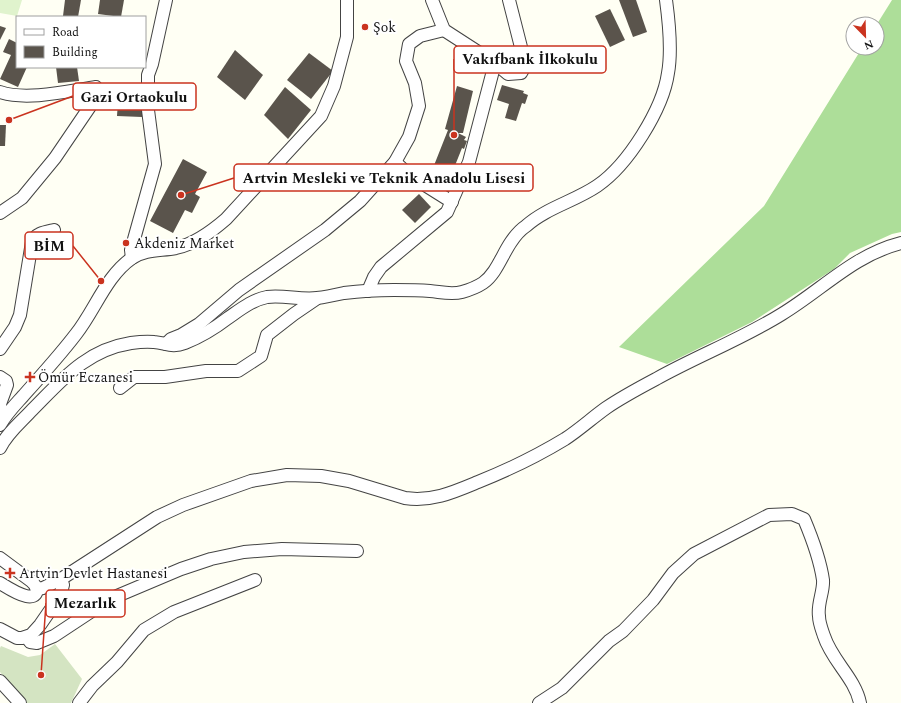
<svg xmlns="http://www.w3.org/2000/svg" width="901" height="703" viewBox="0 0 901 703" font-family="Spectral,serif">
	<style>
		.forest { fill: #adde99 }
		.cemetery { fill: #d4e4c2 }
		.pitch { fill: #e0f3cd }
		.building { fill: #5a544c }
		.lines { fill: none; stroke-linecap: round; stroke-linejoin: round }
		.minor-casing { stroke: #444; stroke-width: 14 }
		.minor { stroke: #fff; stroke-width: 12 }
		.poi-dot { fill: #ca331f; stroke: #fff; stroke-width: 1.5 }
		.labels { text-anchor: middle; stroke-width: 4; stroke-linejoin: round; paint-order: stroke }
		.poi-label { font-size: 14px; fill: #111; stroke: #fff; text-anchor: start }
		.leader { fill: none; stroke: #ca331f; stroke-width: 1.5 }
		.callout-dot { fill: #ca331f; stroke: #fff; stroke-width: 1.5 }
		.callout { fill: #fff; stroke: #ca331f; stroke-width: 1.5 }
		.callout-label { font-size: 15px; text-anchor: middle; font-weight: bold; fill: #111 }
	</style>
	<rect width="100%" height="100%" fill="#fffff4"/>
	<path class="forest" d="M892,0h9v232l-9,2 -42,19 -16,16 -82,53 -85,42 -48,-17 145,-141 98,-158h15v-24z"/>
	<path class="cemetery" d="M55,644l27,35 -11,24h-44l-27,-31v-24l1,-2 27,11 12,-2z"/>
	<path class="pitch" d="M0,0h22l-5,16 -17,-3z"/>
	<g class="building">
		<path d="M65,0h16l-3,17 -15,-1z"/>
		<path d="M100,0h24l-3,17 -23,-3z"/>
		<path d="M619,0h17l11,32 -14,5z"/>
		<path d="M610,9l15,31 -15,7 -15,-31z"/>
		<path d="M0,26l6,2 -6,12z"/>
		<path d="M9,39l8,4v24h10l-9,20 -18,-8 11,-24 -8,-3z"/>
		<path d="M235,50l28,25 -18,25 -28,-23z"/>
		<path d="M309,53l24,18 -22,28 -24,-19z"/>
		<path d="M56,67h21l2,14 -21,2z"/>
		<path d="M502,85l22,6 -1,2 5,2 -3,9 -3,-1 -6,18 -11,-3 4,-14 -12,-4z"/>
		<path d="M457,86l16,5 -10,42h-5l8,4 -2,3 3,1 -3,8 -2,-1 -14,35 -5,-4 -2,2 -6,-3 1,-2 -5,-3 17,-43 -3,-1z"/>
		<path d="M119,87l24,1 -1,29 -25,-1z"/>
		<path d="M285,87l26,23 -23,29 -24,-24z"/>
		<path d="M0,125h6l-1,21h-5z"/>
		<path d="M183,159l24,13 -12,22 5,3 -8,16 -7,-3 -12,23 -23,-12z"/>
		<path d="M419,194l12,13 -16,16 -13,-13z"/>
	</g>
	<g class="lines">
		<defs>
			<g id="minor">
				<path d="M432,0l12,30 51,33 13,11 13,-1 4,-7 -2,-11 -14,-55"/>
				<path d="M0,92c26,9 69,-1 96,-5l-2,11 -3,7 -36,53 -33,40 -22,15"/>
				<path d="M395,162l14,13 43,27"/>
				<path d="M132,258l-1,-8 24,-86 -7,-54v-35l4,-11 14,-64"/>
				<path d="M368,291l6,-14 7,-10 66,-55 22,-50 26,-99"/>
				<path d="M166,344l5,-5 10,-4 18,-11 40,-34 86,-60 35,-29 35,-39 14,-25 10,-31 -4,-23 -9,-22 3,-17 11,-8 24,-6"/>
				<path d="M0,349l15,-22 5,-12 12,-73c4,-9 13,-10 22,-12"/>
				<path d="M0,377l6,4 1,4 -7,19 2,17"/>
				<path d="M120,388l14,-11h31l41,-6h32l23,-15 6,-21 27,-21 22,-15"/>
				<path d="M0,425c6,-11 15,-20 23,-29 18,-20 37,-41 53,-62 19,-24 30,-58 56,-76 14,-9 28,-7 44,-10 19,-4 35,-16 50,-29l95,-103 13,-30 13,-49v-37"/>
				<path d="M0,448c7,-15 21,-26 32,-38 30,-30 54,-60 99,-67 7,-1 15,-2 23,-1 12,1 18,6 31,1 15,-6 30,-15 43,-25 13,-9 24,-18 39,-21 17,-2 34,3 50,1 9,-1 18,-3 27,-5 16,-2 33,-3 50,-3 12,0 24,0 36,1 11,1 21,4 32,1 7,-2 15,-5 21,-9 13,-9 19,-28 28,-41 4,-6 9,-12 15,-16 20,-18 49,-25 71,-40 31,-21 66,-77 71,-113 4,-22 1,-51 -2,-73"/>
				<path d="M0,558l31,23c9,7 7,18 -5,15 -9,-2 -18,-8 -26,-13"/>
				<path d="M37,589l6,-1 18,-9 96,-62 26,-12 68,-24 36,-6 34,1 28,5 56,17c27,4 49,-6 73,-16 30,-12 59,-26 87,-43 14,-9 27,-21 41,-31 16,-11 33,-20 50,-29 41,-23 86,-40 126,-65 41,-25 72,-59 119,-71"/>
				<path d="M0,629l17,9h5l9,-3 9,-10 20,-29 3,-11 -2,-6"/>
				<path d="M27,637l3,5 7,1 17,-7 50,-33 13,-7 64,-27 30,-10 33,-7 38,-3 75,2"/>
				<path d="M0,681l20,22"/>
				<path d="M79,703l13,-17 25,-24 27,-32 30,-18 81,-32"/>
				<path d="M539,703l23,-15 47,-47 14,-10 30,-31 20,-27 21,-19 75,-39 23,-1 12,5c8,19 16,40 19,61 1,11 -6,24 -4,36 0,7 3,14 5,20 8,25 31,42 36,67"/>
			</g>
		</defs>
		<use href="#minor" class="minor-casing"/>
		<use href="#minor" class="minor"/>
	</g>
	<g class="poi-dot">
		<circle cx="365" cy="27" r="4"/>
		<circle cx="126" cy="243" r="4"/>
		<path d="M28 371h4v4h4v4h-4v4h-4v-4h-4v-4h4z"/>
		<path d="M8 567h4v4h4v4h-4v4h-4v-4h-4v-4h4z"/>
	</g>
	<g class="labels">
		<g class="poi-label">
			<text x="373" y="32">Şok</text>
			<text x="134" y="248">Akdeniz Market</text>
			<text x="38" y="382">Ömür Eczanesi</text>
			<text x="19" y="578">Artvin Devlet Hastanesi</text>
		</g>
	</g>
	<path class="leader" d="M454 135L454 59M9 120L73 96M181 195L234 178M101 281L73 246M41 675L46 603"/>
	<g class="callout-dot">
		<circle cx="454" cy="135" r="4"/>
		<circle cx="9" cy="120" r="4"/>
		<circle cx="181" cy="195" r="4"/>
		<circle cx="101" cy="281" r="4"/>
		<circle cx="41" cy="675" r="4"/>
	</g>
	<g class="callout">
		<rect x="454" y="46" width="152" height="27" rx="4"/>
		<rect x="73" y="83" width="123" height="27" rx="4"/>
		<rect x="234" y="164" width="299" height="27" rx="4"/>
		<rect x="25" y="232" width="48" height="27" rx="4"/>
		<rect x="46" y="590" width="79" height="27" rx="4"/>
	</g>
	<g class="callout-label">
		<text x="530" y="64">Vakıfbank İlkokulu</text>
		<text x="134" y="102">Gazi Ortaokulu</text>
		<text x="384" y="183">Artvin Mesleki ve Teknik Anadolu Lisesi</text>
		<text x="49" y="251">BİM</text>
		<text x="85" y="608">Mezarlık</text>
	</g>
	<rect x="16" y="16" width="130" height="52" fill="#ffffff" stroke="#a0a0a0"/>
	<rect x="24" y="29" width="20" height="6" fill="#ffffff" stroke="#a0a0a0"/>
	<text x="52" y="36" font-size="12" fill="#111111">Road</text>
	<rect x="24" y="46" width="20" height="12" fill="#5a544c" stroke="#a0a0a0"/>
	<text x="52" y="56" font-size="12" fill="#111111">Building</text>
	<g transform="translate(865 36) rotate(157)"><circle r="19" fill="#ffffff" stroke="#a0a0a0"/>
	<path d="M0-3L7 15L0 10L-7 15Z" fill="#ca331f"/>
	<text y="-6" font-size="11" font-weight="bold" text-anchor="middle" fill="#111111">N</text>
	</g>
</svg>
